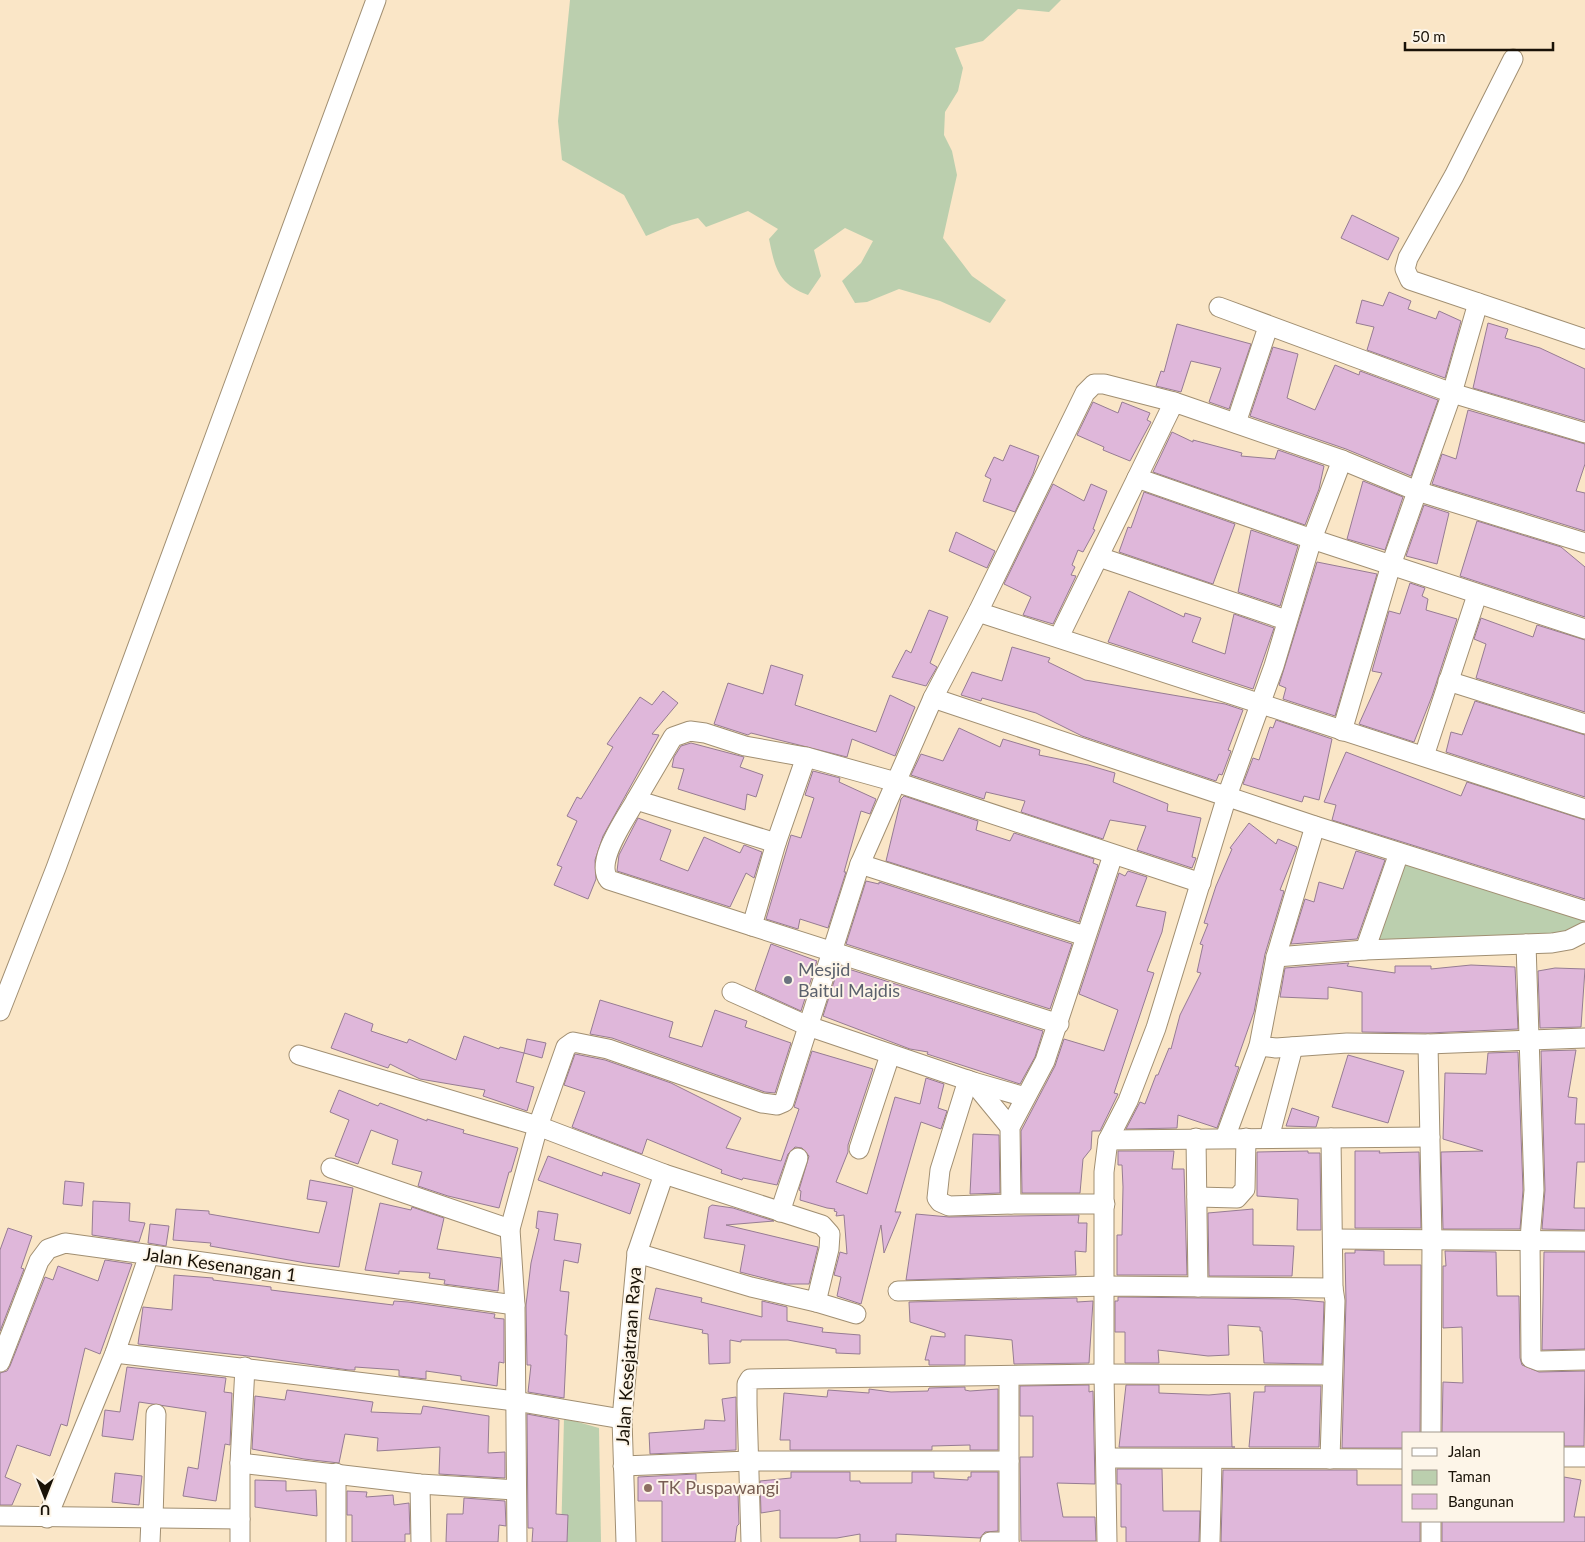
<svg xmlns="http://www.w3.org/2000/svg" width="1585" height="1542" viewBox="0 0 1585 1542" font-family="Lato,sans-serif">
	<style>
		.green { fill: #bbcfae }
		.building { fill: #dfb7da; stroke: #967c93 }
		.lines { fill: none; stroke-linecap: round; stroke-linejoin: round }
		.minor-casing { stroke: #a18f72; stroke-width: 21 }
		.minor { stroke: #fff; stroke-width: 19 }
		.worship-dot { fill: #6b7280; stroke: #fdf5e8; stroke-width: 2 }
		.education-dot { fill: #8d6e63; stroke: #fdf5e8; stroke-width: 2 }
		.labels { text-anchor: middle; stroke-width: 4; stroke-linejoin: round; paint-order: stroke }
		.worship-label { font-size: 18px; fill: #5b616d; stroke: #fdf5e8; text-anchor: start }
		.street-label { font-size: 18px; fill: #191207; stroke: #fdf5e8 }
		.education-label { font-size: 18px; fill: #785e54; stroke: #fdf5e8; text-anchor: start }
	</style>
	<rect width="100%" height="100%" fill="#fae6c7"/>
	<g class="green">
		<path d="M570,0h491l-12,12 -31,-3 -35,32 -28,7 8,20 -5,23 -13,21 -1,23 8,16 5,24 -14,63 29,38 34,24 -16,23 -50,-22 -41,-12 -32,13 -12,1 -13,-22 19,-18 12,-22 -28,-13 -31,22 7,26 -13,19c-30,-11 -33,-27 -39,-56l9,-10 -30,-18 -42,16 -8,-9 -26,7 -26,11 -22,-41 -62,-35 -4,-39z"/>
		<path d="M1401,857l184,57v10l-27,12 -183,8z"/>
		<path d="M564,1418l35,10 2,114h-40z"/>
	</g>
	<g class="building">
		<path d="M1352,215l47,23 -11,22 -47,-22z"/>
		<path d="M1389,292l22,9 -3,8 28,10 3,-8 22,10 -16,57 -78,-28 7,-23 -18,-4 6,-23 21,6z"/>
		<path d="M1488,323l20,6 -3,9 35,10 45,21v52l-112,-33z"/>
		<path d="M1177,324l74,20 -22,65 -20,-7 12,-34 -30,-7 -10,31 -25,-6 5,-15 3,1z"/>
		<path d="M1273,347l25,7 -11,44 28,12 20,-45 24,10 1,-4 78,29 -27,76 -65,-27 -96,-33z"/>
		<path d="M1093,402l25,11 4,-11 28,11 -3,7 4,2 -21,39 -27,-11 1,-3 -27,-12z"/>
		<path d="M1468,410l117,34v20l-9,27 9,2v38l-153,-47 10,-30 14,5z"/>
		<path d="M1172,432l21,10v-2l49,13 -1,3 34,3 3,-9 46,16 -5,23 -14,36 -152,-53z"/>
		<path d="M1010,445l29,11 -6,18 -18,38 -32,-11 8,-22 -6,-3 9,-19 9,4z"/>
		<path d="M1363,481l40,16 -18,53 -38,-11z"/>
		<path d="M1053,484l31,17 7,-17 16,7 -14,38 2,1 -12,22 -5,-2 -6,15 3,2 -4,8 5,1 -23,48 -30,-9 8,-18 -27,-13z"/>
		<path d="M1144,492l91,32 -22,60 -94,-32 9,-25 3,1z"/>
		<path d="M1424,505l25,8 -12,51 -31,-8z"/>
		<path d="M1477,521l84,26 24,20v50l-125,-41z"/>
		<path d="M1251,530l47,16 -18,60 -42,-14z"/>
		<path d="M956,532l39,19 -8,17 -38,-17z"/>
		<path d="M1317,562l60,12 -42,142 -52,-17 3,-11 -7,-3z"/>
		<path d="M1410,583l15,5 -3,8 6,3 -2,11 31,9 -25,77 -18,46 -55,-18 23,-51 -10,-2 17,-60 11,3z"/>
		<path d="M1129,591l55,26 1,-4 16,5 -9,24 33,12 9,-40 40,14 -21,61 -145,-47z"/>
		<path d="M929,610l19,7 -18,46 7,4 -11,19 -34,-9 14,-27 5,3z"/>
		<path d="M1481,618l52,19 4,-12 48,15v72l-109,-34 10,-34 -12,-5z"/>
		<path d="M1012,647l38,11 -2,4 37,18 140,24 18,6 -15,40 3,1 -9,24 -3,-1 -3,7 -134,-45 -46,-23 -54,-15 -1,3 -20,-6 11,-23 30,9z"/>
		<path d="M771,665l32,10 -8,30 81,27 14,-37 25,12 -20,49 -43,-17 -5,18 -96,-24 -3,2 -34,-11 14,-41 35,11z"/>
		<path d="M663,691l15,12 -26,31 7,1 -56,101 -8,24 1,19 -8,20 -34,-14 8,-18 -5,-2 20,-44 -10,-5 10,-19 4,2 32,-52 -6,-3 33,-47 12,8z"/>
		<path d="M1475,701l110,34v62l-139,-45 5,-20 11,3z"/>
		<path d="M1276,720l56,19 -13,61 -15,-4 -2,6 -59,-18 10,-26 6,2 11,-33 3,1z"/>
		<path d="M959,728l41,19 3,-8 37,11 -1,5 49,10 27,8 -2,9 55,22 -1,7 34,7 -9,39 4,1 -4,10 -55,-18 9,-24 -36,-6 -7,19 -82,-27 4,-11 -39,-9 -2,7 -73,-24 10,-21 22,7z"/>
		<path d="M691,743l53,14 -4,10 23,8 -7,22 -9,-3 -2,16 -67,-21 6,-20 -12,-2 2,-10 7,-11z"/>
		<path d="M1346,752l115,44 6,-14 118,38v79l-253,-79 4,-15 -12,-3z"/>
		<path d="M813,771l27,7 -1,4 37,17 -6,15 -9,-3 -17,61h2l-18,56 -28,-9 -2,10 -32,-10 25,-84 10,3 13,-40 -9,-3z"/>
		<path d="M904,796l74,25 -2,9 34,11 4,-8 80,26 -1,4 5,2 -19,57 -193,-61 15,-62z"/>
		<path d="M638,818l33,12 -11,30 28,11 16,-34 36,16 4,-8 18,7 -8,26 -8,-5 -16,34 -113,-36 2,-16z"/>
		<path d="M1249,823l27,21 2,-5 19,8 -17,43 4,1 -19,63 -11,58 -19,54 4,1 -22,61 -39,-13 -1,13 -51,1 14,-27 5,2 11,-29h2l11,-27 2,1 9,-34 21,-42 -4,-1 6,-27 -3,-1 8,-20 -4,-1 12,-37 16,-37 -2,-1z"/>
		<path d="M1356,851l29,9 -28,79 -66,5 14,-45 9,3 5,-20 24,7z"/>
		<path d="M1128,871l19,6 -11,29 30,6 -4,20 -15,39 7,2 -40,120 4,1 -18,37h-8l-1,18 -8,10 -3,34h-58l-1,-62 34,-65 9,-27 40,12 14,-41 -39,-16 40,-121 6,3z"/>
		<path d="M866,881l13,3v-2l193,62 -22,65 -204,-65z"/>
		<path d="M771,944l46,17 -16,50 -46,-21z"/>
		<path d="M1349,963l-2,3 48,7v-7h36v3l40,-4 44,2 3,62 -90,4 -66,-1v-40l-34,-5v12l-48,-2 5,-29z"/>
		<path d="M839,966l204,65 -8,26 -15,27 -93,-30 1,-2 -18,-3 -87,-33z"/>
		<path d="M1555,968l30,1 -4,58 -41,1 -2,-57z"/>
		<path d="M600,1000l73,22 -4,15 33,10 13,-37 32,11 -2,6 46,16 -16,50 -10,-1 -153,-54 -22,-4z"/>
		<path d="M345,1013l28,11 -2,7 36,12 2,-4 47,21 8,-24 35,13 1,-2 24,6 -8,29 18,5 -7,24 -44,-15 2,-6 -65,-11 -30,-15 -2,4 -57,-20z"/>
		<path d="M527,1039l19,4 -4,15 -18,-5z"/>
		<path d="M1576,1050l-8,47 9,1 -2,26h10v38h-8l-3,46h11v22l-43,-1 3,-39 -4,-139z"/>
		<path d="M812,1051l61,18 -25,76v7l-12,30 31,12 28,-97 25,7 6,-26 18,6 -6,24 9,3 -6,18 -20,-7 -26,90h6l-17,41 -3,-28 -20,79 -24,-8 4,-19 -7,-2 6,-23 7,2 -3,-39 -8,1 1,-4 -3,-1 1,-2 -8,-1 -27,-8 1,-9 -2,-1 10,-34 -7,-8 -7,-1 -7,7 -11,31 -34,-7 -1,2 -21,-7 1,-3 -75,-31 -5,15 -70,-27 13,-35 -21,-7 11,-31 30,6 66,23 70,35 -15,30 55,13 18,-52 -5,-2z"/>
		<path d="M1518,1052l5,138 -3,39h-77l-2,-77 42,-1 -40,-12 2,-66 41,1 2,-21z"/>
		<path d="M1348,1055l56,16 -16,52 -56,-16z"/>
		<path d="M339,1090l39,16 2,-3 47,18v-2l37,11 -1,3 55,15 -7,24h-2l-10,36 -51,-12 -30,-10 4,-14 -30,-8 6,-24 -27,-10 -13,34 -23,-8 14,-36 -19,-8z"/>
		<path d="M1292,1108l27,9 -3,10 -30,-1z"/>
		<path d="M973,1134l26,1 1,58 -30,1z"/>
		<path d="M1118,1151h56l-2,18h12l3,106h-70v-40h5l1,-48 -1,-22h-4z"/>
		<path d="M1308,1151v2h12l1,77h-24l1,-31 -41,-3v-44z"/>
		<path d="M1355,1151h25l-1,2 40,-1 2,76h-66z"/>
		<path d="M548,1156l54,20 1,-4 37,12 -10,30 -92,-34z"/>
		<path d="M310,1180l43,8 -14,79 -33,-4 -96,-17 1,-3 -38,-3 3,-31 33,2v3l110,19 8,-31 -20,-3z"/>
		<path d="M65,1181l19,2 -2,23 -19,-2z"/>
		<path d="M93,1201l37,2 -1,18 16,2 -6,19 -47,-7z"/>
		<path d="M380,1203l31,7 1,-3 32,11 -7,31 64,9 -3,33 -54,-7 1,-4 -16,-2 1,-5 -31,-2v3l-34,-4z"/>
		<path d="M712,1205l21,3 41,13 -48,4 92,22 -9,37h-22l-47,-12 5,-27 -41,-7 5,-31z"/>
		<path d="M1253,1209v36l41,1 -2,30h-83l-1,-63z"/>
		<path d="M538,1211l20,3 -4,26 27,4 -3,19 -14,-3 -4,31 9,1 -4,43h2l-3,63 -36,-6 3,-27h-4l-1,-60 5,-42 8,-34 -3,-1z"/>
		<path d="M916,1214l33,3 130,-2 -1,8h9l-1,29 -11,-1 1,24 -170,5z"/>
		<path d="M150,1224l19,2 -3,20 -18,-3z"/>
		<path d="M8,1228l24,8 -11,32 3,1 -24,62v-81z"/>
		<path d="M1355,1250l29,1v14h37l-1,168h-16v15h-62l4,-147 -1,-48h10z"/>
		<path d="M1445,1251l51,1 1,44h22l1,62 2,7 17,7 46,-1 -1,75h-20v-13h-122l1,-51 20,1 -1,-56 -19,1v-62h3z"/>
		<path d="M1544,1252h41v97l-43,1z"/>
		<path d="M105,1260l27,4 -32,90 -15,-6 -18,78 -6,-2 -11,32 -33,-11 -12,32 16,7 -9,21h-12v-132l7,-2 3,-5 35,-89 8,3 5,-14 40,15z"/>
		<path d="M174,1275l39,3v2l58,7v3l122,15 1,-4 14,1 87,12 -1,4 10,1v44l-5,-1 -2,24 -36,-6v-4l-35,-5v8l-27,-3v-6l-44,-3v3h-6l-92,-13 -119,-13 5,-37 29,3z"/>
		<path d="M656,1288l46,10 -1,4 61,15v-16l25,6v14l36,7 -1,4 38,3v19l-24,-1v-4l-48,-9h-47v2l-11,-2v23l-21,1 -1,-30 -6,-1 1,-3 -54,-11z"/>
		<path d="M1118,1297l172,2 34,3 -2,62 -58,-1 -2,-32h-2v-4l-32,-2 1,30 -21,1 -50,-6 1,13h-34v-31h-10v-31h3z"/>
		<path d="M1077,1298v4l16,-1 -4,62 -75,1 -2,-24 -47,-5v30h-36v-5h-4l6,-24 14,1v-4l-35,-11 -1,-20z"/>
		<path d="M127,1367l99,11 -2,14 8,1 -2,52 -5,-1 -9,57 -33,-5 5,-29 10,2 8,-57 -67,-10 -6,38 -31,-4 3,-26 15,2z"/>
		<path d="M1089,1385v7l4,-1 2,93 -38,-1 6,34h32l1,24h-75l-1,-84h13v-41h-13v-30z"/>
		<path d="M1126,1385h33v8l50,2 21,-2 2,54h3h-116z"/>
		<path d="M1265,1386h56l-2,61h-70l5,-55h11z"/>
		<path d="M965,1387v3l5,1 28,-2v61h-28v-5l-38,1v4h-142v-10h-10l4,-47 43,4 1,-7 41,3v-4l22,3 37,-1 1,-3z"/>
		<path d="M287,1390l86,12 -2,10 50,2 2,-8 66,10 -1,37 17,-1v26l-66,-4 1,-27 -63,4 1,-13 -33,-4 -6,29 -35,-4 -52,-10 3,-53 30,4z"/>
		<path d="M736,1397v53l-86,4 -1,-21 55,-4 1,-9 20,1 -3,-22z"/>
		<path d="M527,1414l32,6 -3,94 12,1 -1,27h-35l1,-14h-5z"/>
		<path d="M1117,1469h45l1,42h37l-1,31h-73v-15h-5v-43h-4z"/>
		<path d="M1223,1470h134v15h47v36h16v21h-199z"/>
		<path d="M791,1472h59v9h10v2h52v-11h22v6l34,2v-3h3v-5h27v59l-13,1 -5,6 -84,-4v8h-36v-8l-23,4h-57v-28l-19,3 -1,-32 31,-3z"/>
		<path d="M115,1473l27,3 -3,29 -27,-3z"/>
		<path d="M696,1474v15l42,4 1,31 -2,2 -2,16h-73v-41h-24v-24z"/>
		<path d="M1564,1477l17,3 -7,37h11v25h-143v-21h122z"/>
		<path d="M255,1480l31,1v10l30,-1 1,26 -62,-9z"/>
		<path d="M347,1491l20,1 -1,5 27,-2 1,10 15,-2 1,31h-5v8h-53v-27h-5z"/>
		<path d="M464,1498l41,3 1,25 -7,-1 -1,17h-52l1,-28h16z"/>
	</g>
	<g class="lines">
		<defs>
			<g id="minor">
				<path d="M1513,59l-59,117 -46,82 -3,11 5,11 175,59"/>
				<path d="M1219,307l233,86 133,40"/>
				<path d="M1236,423l32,-96"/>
				<path d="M1585,543l-168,-52 -75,-31 -168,-58 -37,76 175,61 273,90"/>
				<path d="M1099,557l187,63"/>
				<path d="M978,612l607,197"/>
				<path d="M1059,637l78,-159"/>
				<path d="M1448,681l137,43"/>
				<path d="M933,698l382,128 270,85"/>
				<path d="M1342,731l49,-166 61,-172 26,-90"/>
				<path d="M1424,756l53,-161"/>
				<path d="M806,757l-30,86 -24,83 307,98"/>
				<path d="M636,800c-10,18 -42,62 -27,80l143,46"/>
				<path d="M1315,826l-39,131 -17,89 17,2 71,-5 81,1 157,-6"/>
				<path d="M776,843l-140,-43 37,-63 17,-6 15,2 40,13 61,11 90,25 305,101"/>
				<path d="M860,864l225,72"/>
				<path d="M1526,944l8,246 -4,49 1,119 8,3 46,-1"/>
				<path d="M1365,950l34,-97"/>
				<path d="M1276,957l89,-7 187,-7 17,-3 16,-8"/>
				<path d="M732,992l76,34 165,56 52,15"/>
				<path d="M0,1011l56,-143 320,-868"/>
				<path d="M1428,1044l4,196 -1,193"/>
				<path d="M299,1055l239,71 126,48 158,51 8,9 -1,15 -13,53 -65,-15 -114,-34"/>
				<path d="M968,1080l-28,90 -3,28 3,4 9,4 62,-2"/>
				<path d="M973,1082l37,45"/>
				<path d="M1196,1138l2,149"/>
				<path d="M1225,1138l34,-92"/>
				<path d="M1269,1138l24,-91"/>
				<path d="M1331,1138l2,150"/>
				<path d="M1108,1140l322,-3"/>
				<path d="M859,1149l31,-94"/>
				<path d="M331,1168l179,61"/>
				<path d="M1197,1197l40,1 8,-9 1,-51"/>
				<path d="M1105,1204h-94l-1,-77 35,-66 68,-206"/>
				<path d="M780,1212l18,-54"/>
				<path d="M1334,1239l251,2"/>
				<path d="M898,1291l207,-5 228,2 2,13 -5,158"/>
				<path d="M816,1302l40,12"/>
				<path d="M115,1353l400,48 107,18"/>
				<path d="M0,1362l39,-101 9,-12 17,-6 450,62"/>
				<path d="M1009,1376v166"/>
				<path d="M1564,1457h21"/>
				<path d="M1106,1458l298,1"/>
				<path d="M240,1463l180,21 96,6"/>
				<path d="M623,1466l126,-5h260"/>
				<path d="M336,1473v69"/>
				<path d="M420,1484l1,58"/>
				<path d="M0,1516l240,3"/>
				<path d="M47,1518l68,-165 34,-98"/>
				<path d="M153,1519l3,-105"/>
				<path d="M1431,1521v21"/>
				<path d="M150,1542l1,-23"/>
				<path d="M240,1542v-79l5,-96"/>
				<path d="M517,1542l-2,-237 -5,-76 28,-103 28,-79 7,-5 35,7 154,54 15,2 7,-3 76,-238 73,-166 45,-86 107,-219 9,-9h10l70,18"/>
				<path d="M626,1542l-4,-123 15,-166 27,-79"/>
				<path d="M751,1542l-4,-137v-21l3,-5 354,-5 228,1"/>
				<path d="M990,1542h19"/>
				<path d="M1107,1542l-3,-168v-202l4,-32 20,-39 28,-73 71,-232 47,-130 38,-127 30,-79"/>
				<path d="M1210,1542l2,-82"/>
			</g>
		</defs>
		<use href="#minor" class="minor-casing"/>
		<use href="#minor" class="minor"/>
	</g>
	<circle class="worship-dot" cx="788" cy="980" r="5"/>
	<circle class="education-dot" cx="648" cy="1488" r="5"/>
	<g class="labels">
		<g class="worship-label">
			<text x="798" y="976">Mesjid<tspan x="798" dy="21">Baitul Majdis</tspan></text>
		</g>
		<g class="street-label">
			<text transform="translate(220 1265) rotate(8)" y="6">Jalan Kesenangan 1</text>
			<text transform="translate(629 1356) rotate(-86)" y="6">Jalan Kesejatraan Raya</text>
		</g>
		<g class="education-label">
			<text x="658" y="1494">TK Puspawangi</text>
		</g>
	</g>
	<rect x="1402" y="1432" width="162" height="90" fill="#fdf5e8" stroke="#a29a8e"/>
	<rect x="1412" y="1448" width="25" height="8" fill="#ffffff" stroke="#a29a8e"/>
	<text x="1448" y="1457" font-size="15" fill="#191207">Jalan</text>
	<rect x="1412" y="1470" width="25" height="15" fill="#bbcfae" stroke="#a29a8e"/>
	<text x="1448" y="1482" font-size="15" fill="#191207">Taman</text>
	<rect x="1412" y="1494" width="25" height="15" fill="#dfb7da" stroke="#a29a8e"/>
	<text x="1448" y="1507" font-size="15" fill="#191207">Bangunan</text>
	<g transform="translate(45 1497) rotate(180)" stroke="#fdf5e8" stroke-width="4" paint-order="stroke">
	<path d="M0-4L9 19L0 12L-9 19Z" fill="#191207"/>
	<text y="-8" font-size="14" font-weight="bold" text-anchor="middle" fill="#191207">U</text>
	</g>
	<path d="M1405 42v8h148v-8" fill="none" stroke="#191207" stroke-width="2.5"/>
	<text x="1412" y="42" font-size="15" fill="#191207" stroke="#fdf5e8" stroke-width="4" paint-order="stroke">50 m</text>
</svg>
